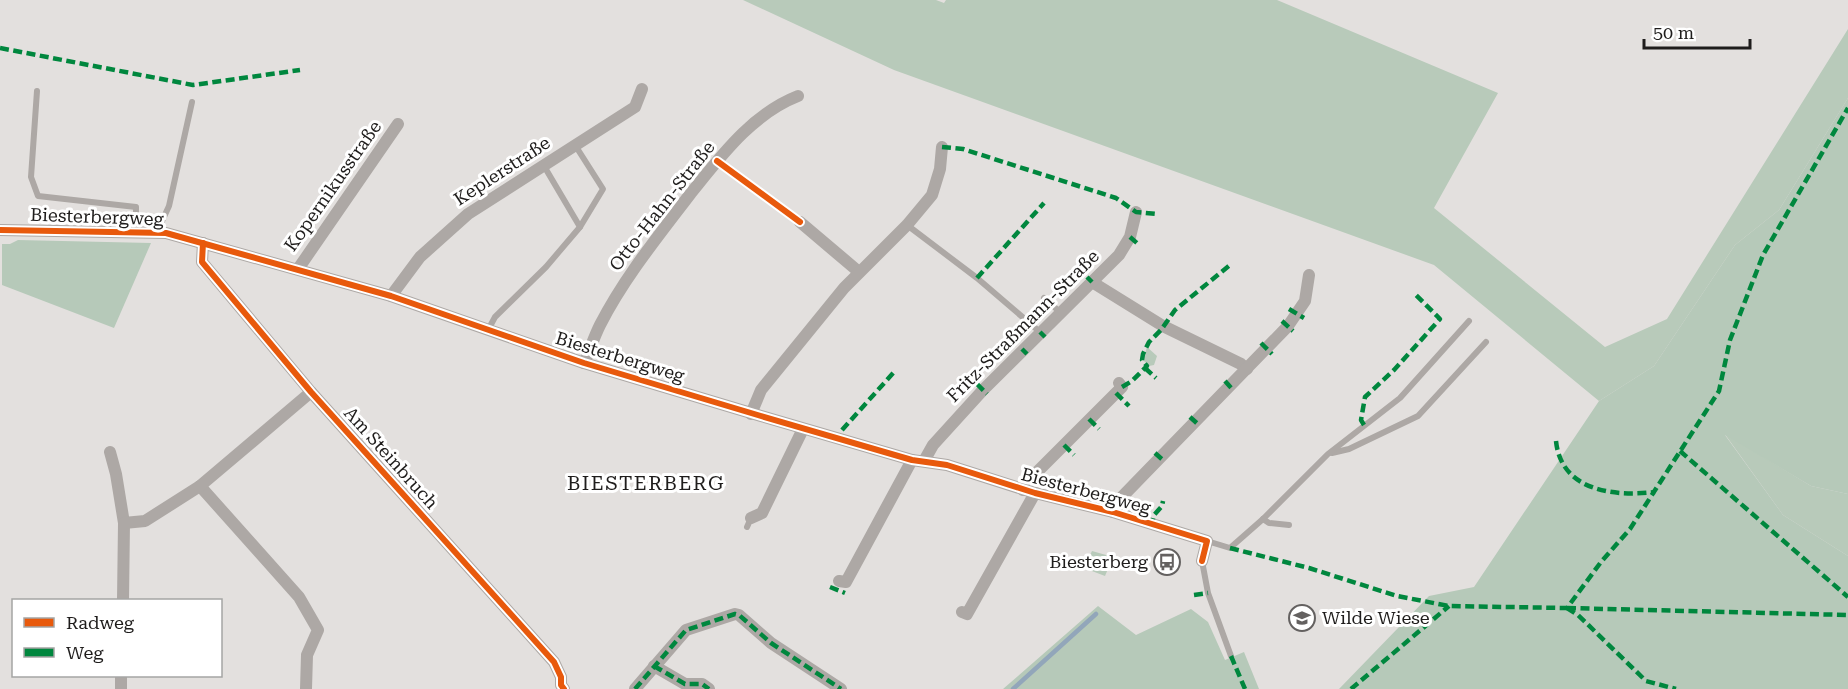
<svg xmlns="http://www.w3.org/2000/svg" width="1848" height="689" viewBox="0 0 1848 689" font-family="'Roboto Serif',serif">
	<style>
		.green { fill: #b8caba }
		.forest { fill: #b6c9b9 }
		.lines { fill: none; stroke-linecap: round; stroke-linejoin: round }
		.stream { stroke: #92a6ba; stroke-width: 4.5 }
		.lane { stroke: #ada8a5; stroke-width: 6 }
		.street { stroke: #ada8a5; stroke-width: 12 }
		.quiet { stroke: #00873e; stroke-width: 4.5; stroke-dasharray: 9 4.5; stroke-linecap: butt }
		.cycleway-casing { stroke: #fff; stroke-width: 10 }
		.cycleway { stroke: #e8590c; stroke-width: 6 }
		.labels { text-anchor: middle; stroke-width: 6; stroke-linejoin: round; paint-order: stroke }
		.street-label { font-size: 18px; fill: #1f1d1c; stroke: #fff }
		.poi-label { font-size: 18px; fill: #1f1d1c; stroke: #fff; text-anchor: end }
		.neighbourhood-label { font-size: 20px; letter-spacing: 1.5px; fill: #1f1d1c; stroke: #fff }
	</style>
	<rect width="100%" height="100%" fill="#e3e0de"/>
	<g class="green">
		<path d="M743,0h193l8,3 2,-3h331l221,93 -64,115 171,139 62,-28 181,-290v69l-69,112 -44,35 -81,121 -55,35 -165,-136 -540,-195z"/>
		<path d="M1147,347l10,9 -3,9 -5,1 -6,-6z"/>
		<path d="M1724,433l87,53 37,8v62l-65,-41z"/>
		<path d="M1092,551l21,6 -8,19 -21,-8z"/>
	</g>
	<g class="forest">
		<path d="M1848,98v396l-37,-8 -86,-51 58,80 65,41v133h-509l90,-93 45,-9 125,-186 55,-35 81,-121 44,-35z"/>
		<path d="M18,240l133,3 -37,85 -112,-43v-41h8z"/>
		<path d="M1098,606l38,29 55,-26 17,13 17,38 19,-8 15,37h-256z"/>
	</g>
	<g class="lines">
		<path class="stream" d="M1013,689l83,-75"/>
		<g class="lane">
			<path d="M37,91l-6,86 7,19 98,11v25"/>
			<path d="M544,166l36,61 23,-38 -28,-44"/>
			<path d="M907,225l70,53 63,54"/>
			<path d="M157,232l12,-26 23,-104"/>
			<path d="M1044,298l16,14"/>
			<path d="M488,330l7,-13 51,-50 34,-40"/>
			<path d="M1332,453l17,-4 69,-33 68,-74"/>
			<path d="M1263,519l6,4 20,2"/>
			<path d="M747,527l4,-9"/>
			<path d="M1207,541l23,7 33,-29 65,-65 72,-56 69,-77"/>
			<path d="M1202,561l6,32 23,63"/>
		</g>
		<g class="street">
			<path d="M800,222l59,50"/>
			<path d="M0,230l166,3 225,63 193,67 177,53 151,44 35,5 88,28 78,19 94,29 -5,20"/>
			<path d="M203,243l-1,19 109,130 243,270 7,15v8l3,4"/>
			<path d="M298,269l100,-145"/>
			<path d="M1092,282l71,44 78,38 6,5"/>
			<path d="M391,296l29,-39 48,-43 167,-107 7,-18"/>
			<path d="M584,363c6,-13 10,-26 16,-38 24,-47 59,-90 91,-132 30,-37 61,-79 107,-97"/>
			<path d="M751,414l10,-24 83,-102 63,-63 25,-30 8,-26 2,-22"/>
			<path d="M110,452l6,22 8,49"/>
			<path d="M924,461l9,-16 50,-55 136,-135 11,-18 6,-25"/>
			<path d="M200,486l99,111 19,33 -11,25 -1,34"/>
			<path d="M1023,490l9,-13 90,-90 -3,-4"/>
			<path d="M1113,512l5,-11 170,-175 17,-25 4,-26"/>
			<path d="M751,518l11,-5 41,-84"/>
			<path d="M839,581l7,1 66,-122"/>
			<path d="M123,600l1,-77 21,-2 55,-35 111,-94"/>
			<path d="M962,612l5,2 68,-121"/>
			<path d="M654,666l31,18h17l7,5"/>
			<path d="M121,689v-13"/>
			<path d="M635,689l51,-59 49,-16 4,1 32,28 70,46"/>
		</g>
		<g class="quiet">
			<path d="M0,48l193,37 107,-15"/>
			<path d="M942,147l21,2 153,49 20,14 21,2"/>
			<path d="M1130,237l8,7"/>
			<path d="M1087,277l5,5"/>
			<path d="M977,278l67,-75"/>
			<path d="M1289,309l15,9"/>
			<path d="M1282,321l11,10"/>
			<path d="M1040,332l5,5"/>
			<path d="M1261,343l11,11"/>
			<path d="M1022,349l5,5"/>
			<path d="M1145,368l11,10"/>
			<path d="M1225,381l9,10"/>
			<path d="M977,384l10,10"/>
			<path d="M1122,387l10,-6 15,-15 -5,-6 1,-6 6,-12 12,-12 14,-20 55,-45"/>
			<path d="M1116,393l13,13"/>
			<path d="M1190,417l10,9"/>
			<path d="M1089,419l10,10"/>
			<path d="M1364,425l-3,-5 4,-23 29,-27 46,-51 -25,-25"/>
			<path d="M842,430l53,-59"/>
			<path d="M1556,441c5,50 58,56 99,51"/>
			<path d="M1064,445l10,10"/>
			<path d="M1680,451l168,146"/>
			<path d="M1155,453l9,8"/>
			<path d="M1036,473l3,4"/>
			<path d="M1151,527l3,-12 8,-9 1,-5"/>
			<path d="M1230,548l79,20 88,28 52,10 118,2 34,-46 29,-33 89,-138 11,-51 33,-85 85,-147"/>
			<path d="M830,587l15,6"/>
			<path d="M1194,595l14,-2"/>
			<path d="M1567,608l281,7"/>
			<path d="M1567,608l11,7 68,66 30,8"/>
			<path d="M1231,656l14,33"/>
			<path d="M654,666l31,18h17l7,5"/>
			<path d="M635,689l51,-59 49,-16 4,1 32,28 70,46"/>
			<path d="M1351,689l98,-83"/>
		</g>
		<defs>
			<g id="cycleway">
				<path d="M717,161l83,61"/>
				<path d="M0,230l166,3 225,63 193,67 177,53 151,44 35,5 88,28 78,19 94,29 -5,20"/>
				<path d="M203,243l-1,19 109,130 243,270 7,15v8l3,4"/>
			</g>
		</defs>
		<use href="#cycleway" class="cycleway-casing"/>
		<use href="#cycleway" class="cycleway"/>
	</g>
	<defs>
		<symbol id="bus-ring" viewBox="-11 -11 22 22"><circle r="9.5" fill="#fff" stroke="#646160" stroke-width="1.5"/><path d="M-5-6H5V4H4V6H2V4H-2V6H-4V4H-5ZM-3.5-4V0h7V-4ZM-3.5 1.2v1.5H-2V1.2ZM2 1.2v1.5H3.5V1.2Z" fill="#646160"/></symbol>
		<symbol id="school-ring" viewBox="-11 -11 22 22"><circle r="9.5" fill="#fff" stroke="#646160" stroke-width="1.5"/><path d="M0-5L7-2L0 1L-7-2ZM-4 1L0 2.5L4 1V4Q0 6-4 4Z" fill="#646160"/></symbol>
	</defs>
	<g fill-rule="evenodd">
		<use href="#bus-ring" x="1152" y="547" width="30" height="30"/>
		<use href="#school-ring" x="1287" y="603" width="30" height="30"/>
	</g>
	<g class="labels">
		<g class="street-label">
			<text transform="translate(502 171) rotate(-33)" y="6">Keplerstraße</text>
			<text transform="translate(333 186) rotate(-55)" y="6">Kopernikusstraße</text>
			<text transform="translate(662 206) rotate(-52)" y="6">Otto-Hahn-Straße</text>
			<text transform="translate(97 217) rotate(2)" y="6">Biesterbergweg</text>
			<text transform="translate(1023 326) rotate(-45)" y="6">Fritz-Straßmann-Straße</text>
			<text transform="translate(620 357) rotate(17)" y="6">Biesterbergweg</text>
			<text transform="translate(391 458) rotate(48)" y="6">Am Steinbruch</text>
			<text transform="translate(1086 491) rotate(15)" y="6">Biesterbergweg</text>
		</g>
		<g class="poi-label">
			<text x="1148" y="568">Biesterberg</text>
			<text x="1322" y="624" text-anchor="start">Wilde Wiese</text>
		</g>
		<g class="neighbourhood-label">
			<text x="646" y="490">BIESTERBERG</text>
		</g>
	</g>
	<rect x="12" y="599" width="210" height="78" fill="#ffffff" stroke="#a5a5a4" stroke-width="1.5"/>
	<rect x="24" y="618" width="30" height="9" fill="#e8590c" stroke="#a5a5a4" stroke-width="1.5"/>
	<text x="66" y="629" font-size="18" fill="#1f1d1c">Radweg</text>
	<rect x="24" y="648" width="30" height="9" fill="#00873e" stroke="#a5a5a4" stroke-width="1.5"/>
	<text x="66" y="659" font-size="18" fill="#1f1d1c">Weg</text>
	<path d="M1644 39v9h106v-9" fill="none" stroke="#1f1d1c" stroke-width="3"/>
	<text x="1653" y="39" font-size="18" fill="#1f1d1c" stroke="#ffffff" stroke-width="4.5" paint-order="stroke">50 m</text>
</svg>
